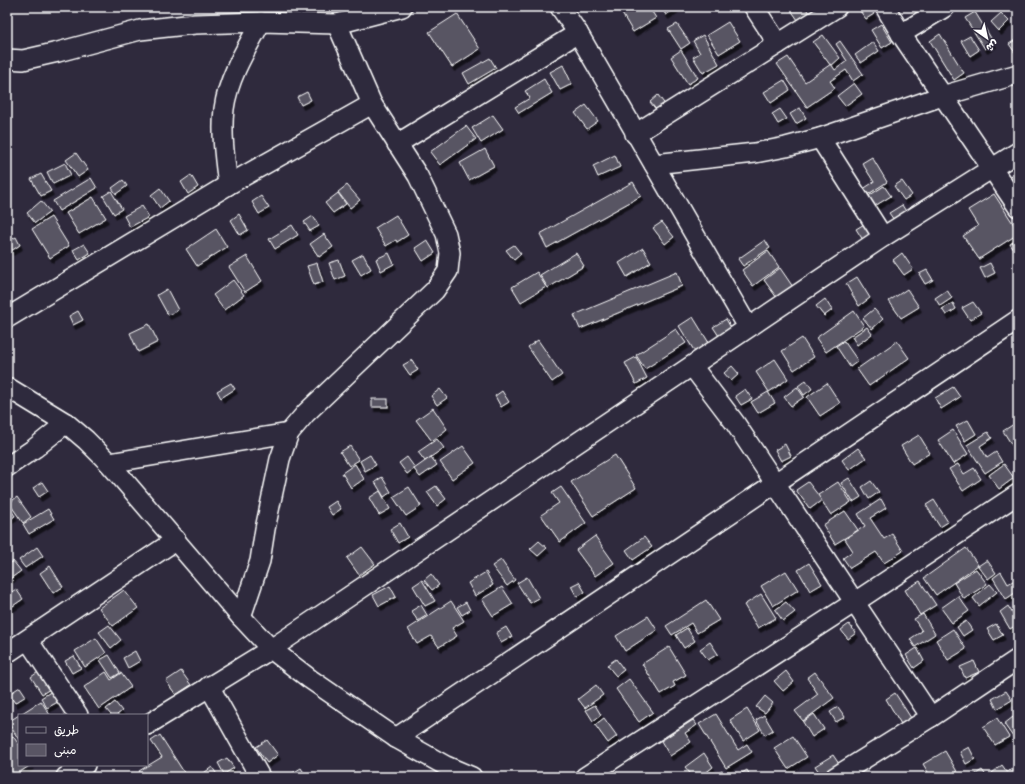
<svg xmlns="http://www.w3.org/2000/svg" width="1025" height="784" viewBox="0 0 1025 784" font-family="Caveat,'Playpen Sans Arabic',sans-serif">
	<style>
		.building { fill: #595564; stroke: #fff; filter: url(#shadow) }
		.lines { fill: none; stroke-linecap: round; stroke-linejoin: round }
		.minor-casing { stroke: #fff; stroke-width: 22 }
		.minor { stroke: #2f2a3d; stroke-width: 19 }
	</style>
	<defs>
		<filter id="shadow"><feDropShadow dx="2.5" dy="4.5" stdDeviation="0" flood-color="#0009"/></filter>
	</defs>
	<rect width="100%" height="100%" fill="#2f2a3d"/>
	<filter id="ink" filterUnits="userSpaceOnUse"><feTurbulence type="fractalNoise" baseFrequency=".025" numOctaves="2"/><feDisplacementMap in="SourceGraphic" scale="8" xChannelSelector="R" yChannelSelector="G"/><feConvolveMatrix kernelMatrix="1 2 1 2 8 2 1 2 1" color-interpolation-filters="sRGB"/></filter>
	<g filter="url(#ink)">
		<g class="building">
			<path d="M630,7h19l7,11 -23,14 -12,-20z"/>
			<path d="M661,7h14l1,1 -10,7z"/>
			<path d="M796,7h9l4,6 -11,7 -7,-10z"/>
			<path d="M866,7h4l4,7 -8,5 -6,-8z"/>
			<path d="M975,12l19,31 -9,6 -20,-31z"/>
			<path d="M1001,13l8,8 -10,10 -8,-9z"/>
			<path d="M457,14l23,35 -28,18 -23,-35z"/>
			<path d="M728,22l12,19 -21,13 -12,-19z"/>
			<path d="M677,24l13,19 -9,6 -13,-20z"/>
			<path d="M881,24l11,18 -10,6 -11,-18z"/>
			<path d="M940,34l24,39 -10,7 -24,-39z"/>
			<path d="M703,35l16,29 -16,9 -10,-16 7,-4 -7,-12z"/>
			<path d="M823,35l17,23 -9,8 -18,-24z"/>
			<path d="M970,36l9,14 -9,6 -9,-15z"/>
			<path d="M1017,39l1,1v17l-9,-13z"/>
			<path d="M840,41l23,33 -10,7 -7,-11 -16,11 5,7 -28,19 -30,-43 11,-7 17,25 26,-18 4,6 12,-9 -11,-17z"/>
			<path d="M873,42l6,9 -18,12 -6,-8z"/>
			<path d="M681,50l17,28 -10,6 -17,-27z"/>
			<path d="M490,58l6,10 -27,16 -6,-11z"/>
			<path d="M563,65l9,19 -12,6 -10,-18z"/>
			<path d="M544,79l8,14 -33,20 -4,-6 15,-9 -5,-7z"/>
			<path d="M784,80l6,10 -19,13 -7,-11z"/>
			<path d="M854,83l8,11 -17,12 -8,-10z"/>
			<path d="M307,92l4,8 -10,5 -4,-8z"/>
			<path d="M658,95l8,11 -8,6 -8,-10z"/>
			<path d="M586,105l12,16 -11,8 -12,-16z"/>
			<path d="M800,108l6,10 -10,6 -6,-10z"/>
			<path d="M780,109l7,10 -9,5 -6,-10z"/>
			<path d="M493,115l10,14 -22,14 -9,-15z"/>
			<path d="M466,126l10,13 -36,26 -10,-13z"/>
			<path d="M485,149l9,17 -25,14 -9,-17z"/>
			<path d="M76,153l12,17 -10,7 -12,-17z"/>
			<path d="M615,155l5,12 -22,10 -5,-11z"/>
			<path d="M872,157l15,25 -23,15 -4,-6 14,-9 -12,-19z"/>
			<path d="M65,163l6,12 -18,9 -6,-12z"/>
			<path d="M1018,171v24l-13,-15z"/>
			<path d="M41,174l10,17 -10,5 -10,-17z"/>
			<path d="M191,175l7,12 -10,7 -7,-12z"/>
			<path d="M91,178l6,10 -38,23 -6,-10z"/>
			<path d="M123,180l4,6 -11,8 -4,-6z"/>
			<path d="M902,181l10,14 -8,5 -10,-14z"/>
			<path d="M633,182l8,14 -94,52 -7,-14z"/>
			<path d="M347,185l13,15 -10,8 -12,-16z"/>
			<path d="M884,186l7,10 -21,13 -6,-10z"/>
			<path d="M160,188l9,13 -9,7 -9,-13z"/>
			<path d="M111,191l11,18 -8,5 -11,-18z"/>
			<path d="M338,193l8,11 -13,9 -8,-10z"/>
			<path d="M994,194l24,37v3l-39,25 -16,-23 15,-10 -10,-16z"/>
			<path d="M261,196l8,12 -10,6 -7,-12z"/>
			<path d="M93,197l13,21 -27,16 -13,-21z"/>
			<path d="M41,201l9,11 -15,11 -8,-10z"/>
			<path d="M902,205l5,8 -13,7 -5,-7z"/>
			<path d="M142,206l7,11 -19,10 -6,-11z"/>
			<path d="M239,214l9,16 -8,5 -9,-15z"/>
			<path d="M396,215l12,20 -11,7 -1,-2 -10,6 -11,-18z"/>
			<path d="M313,216l6,10 -9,5 -6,-9z"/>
			<path d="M51,217l18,29 -19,12 -18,-29z"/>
			<path d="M662,222l12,15 -9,7 -12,-16z"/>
			<path d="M866,223l7,11 -10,6 -7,-11z"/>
			<path d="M292,225l6,10 -23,14 -6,-10z"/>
			<path d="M216,229l11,18 -30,19 -11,-17z"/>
			<path d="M324,234l9,13 -14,10 -9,-13z"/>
			<path d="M16,237l4,8 -9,6 -4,-9z"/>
			<path d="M1018,239v13l-2,1 -6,-9z"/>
			<path d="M427,240l8,13 -12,8 -8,-13z"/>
			<path d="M765,240l5,8 -27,18 -5,-7z"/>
			<path d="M84,244l6,9 -11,7 -6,-10z"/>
			<path d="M514,245l7,9 -7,6 -8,-10z"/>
			<path d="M643,248l8,14 -24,15 -8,-14z"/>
			<path d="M768,251l11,16 -26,19 -11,-16z"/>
			<path d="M389,253l5,11 -13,7 -5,-12z"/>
			<path d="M576,253l8,13 -36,22 -8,-13z"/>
			<path d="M902,253l11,16 -9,6 -11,-15z"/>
			<path d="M363,254l8,15 -10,6 -9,-15z"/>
			<path d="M247,256l15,25 -17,11 -16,-25z"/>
			<path d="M339,260l6,16 -10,4 -6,-17z"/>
			<path d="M317,263l6,19 -9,3 -7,-19z"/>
			<path d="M990,263l5,10 -10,5 -5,-10z"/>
			<path d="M780,268l13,19 -16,11 -13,-18z"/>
			<path d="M927,270l6,10 -8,4 -6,-10z"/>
			<path d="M537,272l9,15 -25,15 -9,-15z"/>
			<path d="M677,272l5,14 -102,43 -6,-14z"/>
			<path d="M857,277l13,21 -11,8 -13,-22z"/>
			<path d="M233,280l11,15 -20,15 -11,-15z"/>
			<path d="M167,289l11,21 -10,5 -11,-20z"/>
			<path d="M907,289l12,18 -18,11 -12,-17z"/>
			<path d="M947,290l5,8 -12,8 -5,-8z"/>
			<path d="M825,299l7,11 -8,6 -8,-10z"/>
			<path d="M973,302l8,11 -11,7 -8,-12z"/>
			<path d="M953,303l3,6 -10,6 -4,-6z"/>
			<path d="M874,309l9,10 -11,10 -9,-11z"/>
			<path d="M78,311l5,9 -10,5 -4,-9z"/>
			<path d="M854,311l10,15 -38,26 -10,-14z"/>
			<path d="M693,317l16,26 -14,9 -16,-26z"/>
			<path d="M726,319l5,9 -12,8 -6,-9z"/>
			<path d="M149,324l9,18 -20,10 -8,-19z"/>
			<path d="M867,327l5,7 -15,11 -5,-8z"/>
			<path d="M676,329l10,14 -41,26 -9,-14z"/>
			<path d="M802,338l12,19 -20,13 -12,-19z"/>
			<path d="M538,340l24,35 -10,7 -24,-35z"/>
			<path d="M844,341l14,20 -8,6 -14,-21z"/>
			<path d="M897,341l12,17 -40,28 -12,-17z"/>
			<path d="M636,357l11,21 -11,6 -11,-21z"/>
			<path d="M775,359l13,20 -19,13 -13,-20z"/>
			<path d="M412,360l6,10 -8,5 -7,-10z"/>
			<path d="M732,366l7,8 -8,7 -7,-8z"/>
			<path d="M806,380l6,9 -8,6 -6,-9z"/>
			<path d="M231,383l4,6 -14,9 -4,-7z"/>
			<path d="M827,383l13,20 -20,13 -13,-19z"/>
			<path d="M797,387l7,10 -13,9 -7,-9z"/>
			<path d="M953,387l7,10 -19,12 -6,-11z"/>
			<path d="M440,389l7,9 -10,7 -6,-9z"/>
			<path d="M745,389l7,10 -11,6 -6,-9z"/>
			<path d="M502,391l7,11 -8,5 -6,-11z"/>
			<path d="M768,392l7,11 -17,10 -7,-11z"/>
			<rect x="372" y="399" width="16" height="8"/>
			<path d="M433,408l14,21 -15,12 -16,-21z"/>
			<path d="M968,420l8,14 -11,7 -9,-15z"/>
			<path d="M1014,424l4,6 -1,23 -14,-22z"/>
			<path d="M953,430l15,24 -15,10 -15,-24z"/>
			<path d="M988,432l4,6 -12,8 7,12 9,-6 6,10 -17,11 -18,-28z"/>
			<path d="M919,435l11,18 -18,11 -11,-18z"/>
			<path d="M437,439l7,9 -19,13 -7,-9z"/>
			<path d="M785,444l6,12 -10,5 -6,-11z"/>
			<path d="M350,446l9,14 -10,6 -9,-14z"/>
			<path d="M463,446l12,17 -23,16 -12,-17z"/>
			<path d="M858,448l8,10 -17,12 -7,-10z"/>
			<path d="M370,455l6,10 -11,6 -5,-10z"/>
			<path d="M615,455l21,33 -43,28 -22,-34z"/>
			<path d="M407,457l8,11 -8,6 -8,-11z"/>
			<path d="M431,457l6,8 -17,12 -6,-8z"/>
			<path d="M355,464l9,15 -13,9 -9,-15z"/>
			<path d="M958,464l6,10 10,-6 7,11 -18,12 -14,-22z"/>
			<path d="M1004,464l10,14 -15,11 -10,-14z"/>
			<path d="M382,477l9,15 -7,5 -9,-15z"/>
			<path d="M849,478l12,19 -8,5 -12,-19z"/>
			<path d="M871,481l8,11 -10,7 -7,-12z"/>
			<path d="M42,482l6,9 -9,6 -6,-9z"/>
			<path d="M808,482l14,18 -12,9 -14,-19z"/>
			<path d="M838,482l13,20 -20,13 -13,-20z"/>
			<path d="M436,486l10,13 -9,7 -10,-14z"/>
			<path d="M409,487l12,19 -15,10 -13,-19z"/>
			<path d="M561,487l25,36 -26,19 -19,-27 18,-12 -7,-10z"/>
			<path d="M380,491l10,18 -11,6 -10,-17z"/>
			<path d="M17,497l14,20 -8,6 -14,-20z"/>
			<path d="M881,499l5,9 -16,10 14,21 8,-5 11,17 -19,12 -8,-11 -26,16 -7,-10 10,-7 -8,-12 20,-13 -7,-12z"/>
			<path d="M934,500l14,22 -8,5 -14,-22z"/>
			<path d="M336,501l5,8 -9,6 -5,-8z"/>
			<path d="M7,504l8,12 -8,5z"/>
			<path d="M48,509l6,10 -25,15 -6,-10z"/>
			<path d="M845,511l13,19 -23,14 -12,-19z"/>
			<path d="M400,523l8,14 -10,6 -8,-14z"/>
			<path d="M595,536l19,27 -19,13 -19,-26z"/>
			<path d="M644,537l8,10 -19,13 -7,-10z"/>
			<path d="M539,541l8,7 -9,8 -8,-7z"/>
			<path d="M37,547l6,9 -18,12 -6,-8z"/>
			<path d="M362,547l13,17 -16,11 -12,-17z"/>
			<path d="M966,548l12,17 -42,30 -12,-17z"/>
			<path d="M501,560l14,20 -8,6 -15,-20z"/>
			<path d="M987,560l9,13 -8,6 -10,-13z"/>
			<path d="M13,561l8,10 -14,10v-15z"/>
			<path d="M809,563l13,21 -12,7 -12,-21z"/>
			<path d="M50,566l13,21 -10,6 -13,-20z"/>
			<path d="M976,569l11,15 -23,15 -10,-16z"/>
			<path d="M786,571l12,19 -25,16 -12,-20z"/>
			<path d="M486,572l7,13 -18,11 -7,-13z"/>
			<path d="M1001,572l7,12 10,-6v13l-12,8 -13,-21z"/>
			<path d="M431,574l8,11 -7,5 -8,-10z"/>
			<path d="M527,577l12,21 -9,5 -13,-20z"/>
			<path d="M422,580l13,21 -10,5 -12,-20z"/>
			<path d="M920,581l16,24 -16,10 -15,-25z"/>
			<path d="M579,582l6,10 -8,5 -6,-11z"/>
			<path d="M990,584l7,8 -18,14 -6,-8z"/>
			<path d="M390,586l6,11 -17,9 -6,-11z"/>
			<path d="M502,587l11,17 -20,12 -11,-17z"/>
			<path d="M16,589l7,10 -16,11v-19l2,3z"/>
			<path d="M124,590l14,18 -25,18 -14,-18z"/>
			<path d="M761,594l15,24 -18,10 -14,-23z"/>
			<path d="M958,596l11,15 -17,12 -11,-15z"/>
			<path d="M706,600l13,20 -22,13 -6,-10 -19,12 -6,-9z"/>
			<path d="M451,601l13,20 -12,7 5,8 -18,11 -8,-11 -14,8 -9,-15z"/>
			<path d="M466,602l4,8 -8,5 -5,-8z"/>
			<path d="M786,602l9,10 -12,9 -8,-11z"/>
			<path d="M421,605l6,10 -9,6 -7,-10z"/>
			<path d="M1008,606l10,16v2l-8,5 -10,-17z"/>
			<path d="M923,614l12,20 -20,13 -5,-8 12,-8 -8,-12z"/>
			<path d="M648,616l9,14 -32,21 -9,-15z"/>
			<path d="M966,621l6,9 -9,6 -6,-9z"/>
			<path d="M849,624l7,9 -8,6 -7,-9z"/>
			<path d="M996,624l7,11 -9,5 -7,-11z"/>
			<path d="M109,625l12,15 -10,8 -12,-16z"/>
			<path d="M506,627l6,10 -11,6 -5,-10z"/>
			<path d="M687,628l8,13 -11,7 -8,-13z"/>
			<path d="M953,629l13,20 -18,11 -12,-20z"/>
			<path d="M96,638l10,15 -21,14 -10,-16z"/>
			<path d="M710,642l8,12 -10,6 -8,-11z"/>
			<path d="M669,647l17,28 -13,7 2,4 -14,8 -19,-30z"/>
			<path d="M917,648l7,13 -10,7 -8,-13z"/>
			<path d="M135,651l5,10 -12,7 -5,-10z"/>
			<path d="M109,655l11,18 -8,5 -12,-18z"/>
			<path d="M74,656l7,12 -9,5 -7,-12z"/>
			<path d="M616,659l8,11 -8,6 -9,-11z"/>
			<path d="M974,661l5,11 -14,6 -5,-11z"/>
			<path d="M51,663l12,18 -21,13 -11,-17z"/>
			<path d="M181,671l10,14 -15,10 -10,-14z"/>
			<path d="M786,671l8,11 -11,9 -9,-10z"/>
			<path d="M106,672l5,8 10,-7 10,14 -32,22 -15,-22z"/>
			<path d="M815,672l19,26 -31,23 -8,-10 23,-17 -11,-16z"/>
			<path d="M629,679l24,33 -14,10 -23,-33z"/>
			<path d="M596,685l7,10 -18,13 -7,-9z"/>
			<path d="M20,687l6,9 -11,7 -6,-9z"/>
			<path d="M57,688l6,11 -16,9 -6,-10z"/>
			<path d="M1006,691l6,9 -15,9 -5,-10z"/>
			<path d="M895,693l16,25 -10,6 -15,-25z"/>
			<path d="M765,696l8,7 -8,10 -9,-6z"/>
			<path d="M41,701l9,14h-31z"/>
			<path d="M115,702l7,9 -5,4h-6l-5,-6z"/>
			<path d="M595,705l6,10 -8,6 -7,-11z"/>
			<path d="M838,707l7,10 -9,5 -6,-10z"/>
			<path d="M747,709l13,21 -17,11 -13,-21z"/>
			<path d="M716,714l22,36 9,-6 5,8 -26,16 -27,-44z"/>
			<path d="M814,714l10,15 -12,8 -9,-15z"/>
			<path d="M19,715v25l-11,-18z"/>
			<path d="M764,715l9,15 -8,5 -9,-15z"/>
			<path d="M1013,717l5,8v19l-14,-20z"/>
			<path d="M604,718l13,18 -9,7 -13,-18z"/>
			<path d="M997,718l12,19 -14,8 -12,-18z"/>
			<path d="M693,720l4,5 -12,8 6,9 -21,14 -9,-15z"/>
			<path d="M160,735l27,42h-16l-1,-2 -4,2h-23l-4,-6 23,-14 -11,-16z"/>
			<path d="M13,736l6,9v20h12l-19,12h-5v-37z"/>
			<path d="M793,736l14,21 -19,12 -14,-21z"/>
			<path d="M267,740l11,15 -11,8 -11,-16z"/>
			<path d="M969,747l6,12 -9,5 -6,-12z"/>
			<path d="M945,751l14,24 -4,2h-24l-8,-13z"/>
			<path d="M704,753l9,14 -13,10h-7l-8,-10z"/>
			<path d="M833,755l6,9 -18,11 -6,-9z"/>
			<path d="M227,758l7,10 -10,6 -6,-11z"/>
			<path d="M1002,765l5,7 10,-6 1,11h-23l-3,-4z"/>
			<path d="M212,767l6,9 -16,1 -1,-2z"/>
			<path d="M301,768l6,9h-21z"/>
			<path d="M747,770l4,7h-16z"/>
			<path d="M982,770l5,7h-14v-1z"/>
			<path d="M722,771l4,6h-14z"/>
		</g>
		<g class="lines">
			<defs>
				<g id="minor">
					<path d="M560,7l18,26 170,294"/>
					<path d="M754,7l24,37"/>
					<path d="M885,7l16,27 117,173"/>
					<path d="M901,34l44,-27"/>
					<path d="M7,59l16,1 35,-8 82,-22 55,-6 66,-2 76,2 65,-17"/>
					<path d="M635,134l202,-127"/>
					<path d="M820,138l63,99"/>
					<path d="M397,144l181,-111"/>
					<path d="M654,164l101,-11 31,-6 34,-9 122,-42 76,-22"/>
					<path d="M228,185c-3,-24 -7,-51 -4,-76 4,-31 22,-60 37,-87"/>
					<path d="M7,318l221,-133 144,-81"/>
					<path d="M692,366l43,57 196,294"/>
					<path d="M7,387l59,36 20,17 23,23 132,154 30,32 39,30 86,59 50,28 26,11"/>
					<path d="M109,463l180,-30"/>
					<path d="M7,467l28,-19 31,-25"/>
					<path d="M241,617l19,-56 5,-32 15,-70 9,-26 17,-20 129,-123 13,-19 2,-18 -4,-19 -28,-58 -46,-72 -35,-80"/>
					<path d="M28,640l50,75"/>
					<path d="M7,653l169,-113"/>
					<path d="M209,686l51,91"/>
					<path d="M147,725l124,-76 612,-412 135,-85"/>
					<path d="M396,738l622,-418"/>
					<path d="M66,777l19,-12"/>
					<path d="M585,777l270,-175 163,-108"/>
					<path d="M835,777l96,-60 87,-58"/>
				</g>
			</defs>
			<use href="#minor" class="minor-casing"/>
			<use href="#minor" class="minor"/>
		</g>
	</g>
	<rect width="1025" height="784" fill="none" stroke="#2f2a3d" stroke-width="24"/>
	<rect x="12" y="12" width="1001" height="760" fill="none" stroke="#fff" stroke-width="1.5" filter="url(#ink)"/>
	<rect x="18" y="714" width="130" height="52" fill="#2f2a3d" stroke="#827f8b"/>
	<rect x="26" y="727" width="20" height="6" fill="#2f2a3d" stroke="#827f8b"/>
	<text x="54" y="734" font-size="12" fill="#ffffff">طريق</text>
	<rect x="26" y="744" width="20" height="12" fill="#595564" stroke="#827f8b"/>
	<text x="54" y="754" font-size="12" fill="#ffffff">مبنى</text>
	<g transform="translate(987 38) rotate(146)" stroke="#2f2a3d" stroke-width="3" paint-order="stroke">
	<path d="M0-3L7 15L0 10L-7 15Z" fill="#ffffff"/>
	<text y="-6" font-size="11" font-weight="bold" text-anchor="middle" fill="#ffffff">ش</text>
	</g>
</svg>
